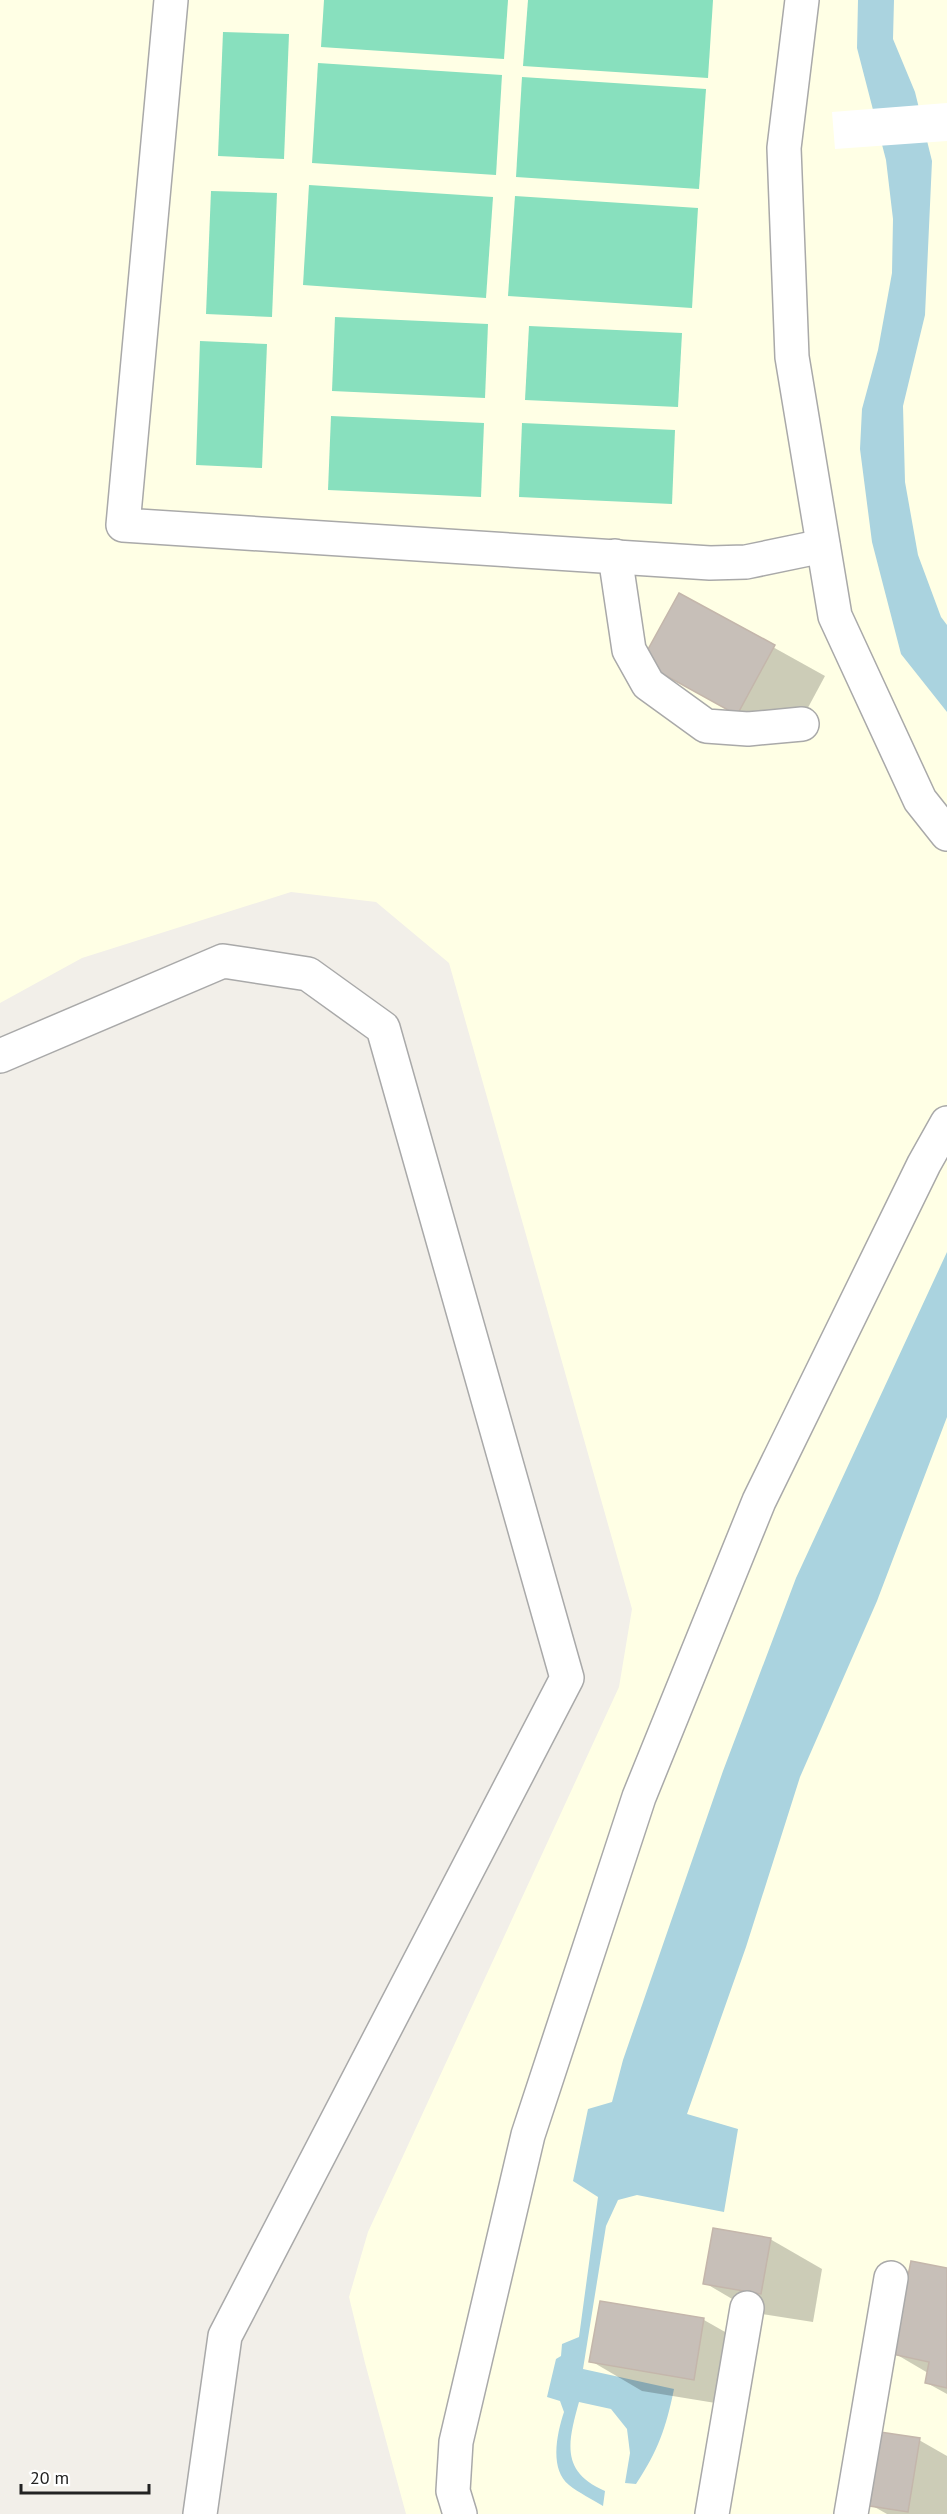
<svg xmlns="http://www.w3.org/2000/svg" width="947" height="2514" viewBox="0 0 947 2514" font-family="'PT Sans',sans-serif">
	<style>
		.education { fill: #ffffe5 }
		.pitch { fill: #88e0be }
		.water { fill: #aad3df }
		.pier { fill: #fff }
		.shadow { fill: #0003 }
		.building { fill: #c7bfb8; stroke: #c4b6ab; stroke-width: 1.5 }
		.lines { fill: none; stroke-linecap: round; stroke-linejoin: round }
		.minor-casing { stroke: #a9a9a9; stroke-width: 36 }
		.minor { stroke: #fff; stroke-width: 33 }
	</style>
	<rect width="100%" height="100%" fill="#f2efe9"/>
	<path class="education" d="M0,0h947v2514h-541l-41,-151 -16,-66 19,-65 251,-545 13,-78 -183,-646 -73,-61 -85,-10 -209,66 -82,45z"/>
	<g class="pitch">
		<path d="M324,0h184l-4,59 -183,-12z"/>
		<path d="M528,0h185l-5,78 -185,-12z"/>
		<path d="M223,32l66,2 -5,125 -66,-3z"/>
		<path d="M318,63l184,12 -6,100 -184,-12z"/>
		<path d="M522,77l184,12 -7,100 -183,-12z"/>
		<path d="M309,185l184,12 -7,101 -183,-13z"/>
		<path d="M211,191l66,2 -5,124 -66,-3z"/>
		<path d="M515,196l183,12 -6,100 -184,-12z"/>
		<path d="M335,317l153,7 -3,74 -153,-7z"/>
		<path d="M529,326l153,7 -4,74 -153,-7z"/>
		<path d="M200,341l67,3 -5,124 -66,-3z"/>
		<path d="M331,416l153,7 -3,74 -153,-7z"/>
		<path d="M522,423l153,7 -3,74 -153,-7z"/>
	</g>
	<g class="water">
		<path d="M858,0h36l-1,39 22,53 17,69 -7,154 -22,91 2,76 13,73 23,62 6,8v87l-46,-58 -29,-112 -12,-93 2,-40 16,-59 14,-77 1,-54 -7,-59 -29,-112z"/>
		<path d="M947,1252v165l-70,184 -77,176 -54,170 -59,167 51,15 -14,83 -87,-17 -19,5 -12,26 -23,143 91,20c-8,39 -16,62 -38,95l-11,-1 5,-30 -3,-24 -16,-20 -32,-7c-11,40 -19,70 26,89l-2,15c-11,-7 -24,-13 -34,-21 -20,-16 -12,-52 -5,-73l-4,-11 -13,-4 9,-38 5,-3 1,-12 17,-7 19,-140 -25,-16 15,-72 24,-7 11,-42 100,-289 73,-193z"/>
	</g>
	<path class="pier" d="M947,103v38l-112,8 -3,-37z"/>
	<g class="shadow">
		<path d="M679,595l146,81 -36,67 -95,-52z"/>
		<path d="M770,2239l52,30 -9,53 -57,-9 -51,-30z"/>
		<path d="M947,2269v125l-20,-11 1,-10 -34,-20z"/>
		<path d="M601,2302l103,18 51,29 -9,59 -104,-17 -51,-30z"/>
		<path d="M919,2440l28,16v58h-60l-16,-9z"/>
	</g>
	<g class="building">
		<path d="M679,593l96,52 -38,70 -96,-53z"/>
		<path d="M713,2228l58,10 -10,56 -58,-10z"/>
		<path d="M911,2261l36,7v120l-22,-5 4,-21 -37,-8z"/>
		<path d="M600,2301l104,17 -10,62 -105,-18z"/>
		<path d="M880,2432l40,6 -12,74 -38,-6z"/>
	</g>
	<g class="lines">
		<defs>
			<g id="minor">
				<path d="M171,0l-48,525 587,38 36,-1 77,-16"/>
				<path d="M802,0l-18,148 8,209 43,259 85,184 27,34"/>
				<path d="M615,556l14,94 19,34 58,42 42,3 54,-5"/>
				<path d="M0,1056l223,-95 85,13 75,54 184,650 -342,658 -25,178"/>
				<path d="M460,2514l-7,-23 3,-49 72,-307 111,-338 120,-296 165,-337 23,-41"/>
				<path d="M712,2514l35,-206"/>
				<path d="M851,2514l40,-236"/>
			</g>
		</defs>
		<use href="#minor" class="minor-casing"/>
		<use href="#minor" class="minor"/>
	</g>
	<path d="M21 2484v9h128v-9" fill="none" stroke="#222222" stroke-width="3"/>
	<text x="30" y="2484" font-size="18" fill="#222222" stroke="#ffffff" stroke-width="4.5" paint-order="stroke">20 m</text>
</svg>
